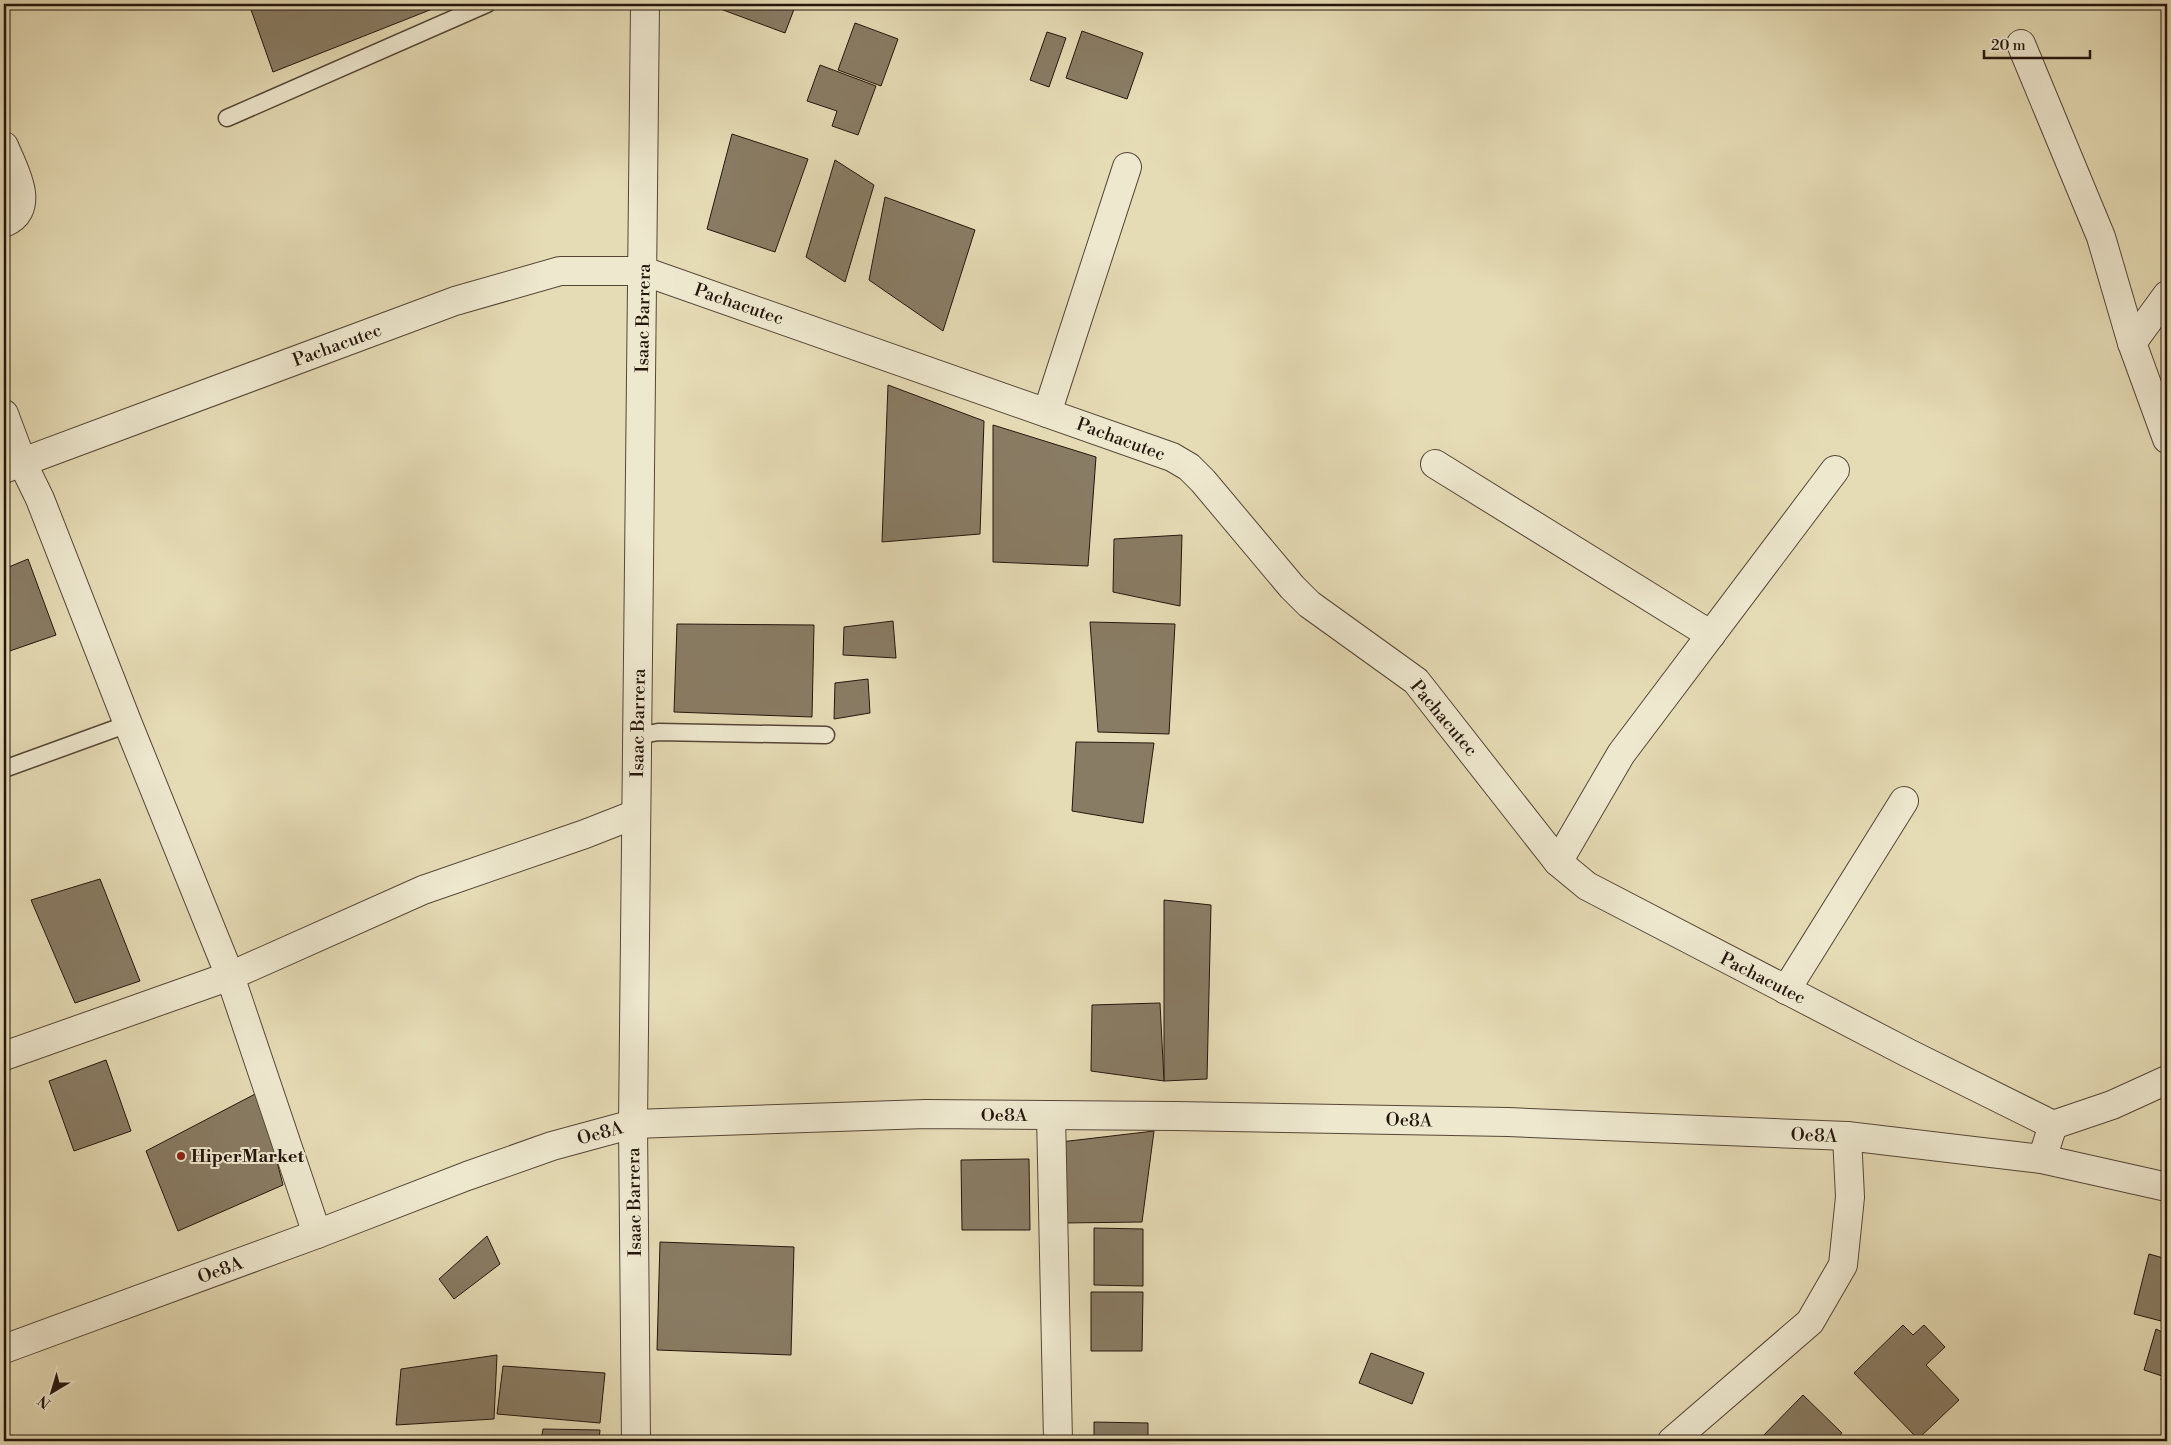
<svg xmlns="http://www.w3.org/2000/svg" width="2171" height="1445" viewBox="0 0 2171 1445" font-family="'Libre Bodoni',serif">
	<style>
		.building { fill: #897c64; stroke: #25160c }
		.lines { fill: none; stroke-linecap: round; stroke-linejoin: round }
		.service-casing { stroke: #554736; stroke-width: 19 }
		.minor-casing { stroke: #554736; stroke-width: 30 }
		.tertiary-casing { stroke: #554736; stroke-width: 30 }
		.service { stroke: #eee8cf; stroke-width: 16 }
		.minor { stroke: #eee8cf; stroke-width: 28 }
		.tertiary { stroke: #eee8cf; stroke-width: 28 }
		.poi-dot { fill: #8f2418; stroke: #eee8cf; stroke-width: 2 }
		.labels { text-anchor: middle; stroke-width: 4; stroke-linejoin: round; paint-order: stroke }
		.street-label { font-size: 18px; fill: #25160c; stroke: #eee8cf }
		.poi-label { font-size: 18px; font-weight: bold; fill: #25160c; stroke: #eee8cf; text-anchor: start }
	</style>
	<rect width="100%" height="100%" fill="#e5dbb5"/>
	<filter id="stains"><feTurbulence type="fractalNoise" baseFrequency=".004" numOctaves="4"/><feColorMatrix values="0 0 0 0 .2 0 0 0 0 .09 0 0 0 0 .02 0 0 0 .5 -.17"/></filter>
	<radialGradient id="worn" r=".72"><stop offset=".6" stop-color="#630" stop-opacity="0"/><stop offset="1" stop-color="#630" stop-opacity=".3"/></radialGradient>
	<g class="building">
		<path d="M249,4h196l-172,68z"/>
		<path d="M707,4h89l-11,29z"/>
		<path d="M855,23l43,16 -17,47 -43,-16z"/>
		<path d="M1082,31l61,22 -16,46 -61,-21z"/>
		<path d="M1047,32l19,6 -17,49 -19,-7z"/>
		<path d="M820,65l56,21 -18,49 -26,-9 5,-15 -30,-10z"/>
		<path d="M732,134l76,25 -33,93 -68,-23z"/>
		<path d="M835,160l39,25 -29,97 -39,-25z"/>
		<path d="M885,197l90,33 -32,101 -74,-51z"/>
		<path d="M888,385l96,36 -4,113 -98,8z"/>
		<path d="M993,425l103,32 -8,109 -95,-4z"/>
		<path d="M1182,535l-2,71 -67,-14 1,-53z"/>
		<path d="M28,559l28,76 -52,18v-84z"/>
		<path d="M893,621l3,37 -53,-3 1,-28z"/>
		<path d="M1090,622l85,2 -6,110 -71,-2z"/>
		<path d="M677,624l137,1 -2,92 -138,-5z"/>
		<path d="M868,679l2,34 -36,6 1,-36z"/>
		<path d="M1076,742l78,1 -11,80 -71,-12z"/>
		<path d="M100,879l40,102 -65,22 -44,-103z"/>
		<path d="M1164,900l47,5 -4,174 -43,2z"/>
		<path d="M1160,1003l4,78 -73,-10 1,-66z"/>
		<path d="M106,1060l25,71 -57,20 -25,-70z"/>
		<path d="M259,1092l24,93 -105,46 -32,-80z"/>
		<path d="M1154,1131l-12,91 -79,1 -11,-80z"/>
		<path d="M1029,1159l1,71h-68l-1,-70z"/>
		<path d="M1094,1228l49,1v57l-49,-1z"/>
		<path d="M487,1236l13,28 -46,35 -15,-20z"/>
		<path d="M660,1242l134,5 -3,108 -134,-5z"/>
		<path d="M2149,1254l18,5 -1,8h1v115l-6,-2 1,-4 -18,-6 12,-41 6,3 3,-10 -31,-8z"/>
		<path d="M1091,1292h52l-1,59h-51z"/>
		<path d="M1903,1325l10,10 11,-10 21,22 -19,18 33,35 -41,39 -64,-66z"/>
		<path d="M1371,1353l53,20 -12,31 -53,-21z"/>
		<path d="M497,1355l-3,64 -98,6 5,-56z"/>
		<path d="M503,1366l102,7 -5,50 -103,-9z"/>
		<path d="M1803,1395l39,38 -7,8h-77z"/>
		<path d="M1094,1422l54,1v18h-54z"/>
		<path d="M543,1429l57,1 -1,11h-58z"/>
	</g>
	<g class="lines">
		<defs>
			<g id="service">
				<path d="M227,118l260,-114"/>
				<path d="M638,736l20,-4 168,3"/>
				<path d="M4,769l124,-45"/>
			</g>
			<g id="minor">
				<path d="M2021,44l80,193 31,106 35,96"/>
				<path d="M4,146c9,22 34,63 0,77"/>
				<path d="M2132,343l35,-48"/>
				<path d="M1047,413l80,-246"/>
				<path d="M4,414l18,48 18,37 88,225 102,252 87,258"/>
				<path d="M1435,464l276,171"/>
				<path d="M4,469l451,-168 105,-30h83l529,186 17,10 14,14 89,106 17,17 107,77 142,181 29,24 321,167 145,72"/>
				<path d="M1558,862l63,-108 214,-284"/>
				<path d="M1786,990l118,-189"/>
				<path d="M4,1056l226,-80 193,-86 162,-56 51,-20"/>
				<path d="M1051,1115l7,326"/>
				<path d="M2042,1159l11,-34 59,-20 55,-25"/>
				<path d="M636,1441l-3,-317 12,-1120"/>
				<path d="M1672,1441l138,-119 33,-57 7,-68 -3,-61"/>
			</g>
			<path id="tertiary" d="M4,1349l313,-115 150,-58 85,-30 81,-22 293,-10 249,2 333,6 339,14 195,23 125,28"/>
		</defs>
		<use href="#service" class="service-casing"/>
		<use href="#minor" class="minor-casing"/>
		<use href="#tertiary" class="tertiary-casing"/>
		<use href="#service" class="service"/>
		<use href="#minor" class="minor"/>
		<use href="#tertiary" class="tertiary"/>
	</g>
	<circle class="poi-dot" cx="181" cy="1156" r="5"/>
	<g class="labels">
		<g class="street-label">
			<text transform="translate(739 304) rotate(19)" y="6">Pachacutec</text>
			<text transform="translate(643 318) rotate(-89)" y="6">Isaac Barrera</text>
			<text transform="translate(337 345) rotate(-20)" y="6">Pachacutec</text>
			<text transform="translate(1121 439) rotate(20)" y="6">Pachacutec</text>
			<text transform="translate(1444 718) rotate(50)" y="6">Pachacutec</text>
			<text transform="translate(638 723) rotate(-89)" y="6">Isaac Barrera</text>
			<text transform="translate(1763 978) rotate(27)" y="6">Pachacutec</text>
			<text x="1004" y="1121">Oe8A</text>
			<text transform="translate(1409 1120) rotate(1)" y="6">Oe8A</text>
			<text transform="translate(600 1133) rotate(-15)" y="6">Oe8A</text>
			<text transform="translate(1814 1135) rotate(2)" y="6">Oe8A</text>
			<text transform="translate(634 1202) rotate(-91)" y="6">Isaac Barrera</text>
			<text transform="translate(220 1270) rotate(-20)" y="6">Oe8A</text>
		</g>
		<g class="poi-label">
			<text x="191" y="1162">HiperMarket</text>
		</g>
	</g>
	<rect width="2171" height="1445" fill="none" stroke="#e5dbb5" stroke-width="20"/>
	<rect x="5" y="5" width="2161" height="1435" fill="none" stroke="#25160c" stroke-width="2.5"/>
	<rect x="10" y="10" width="2151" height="1425" fill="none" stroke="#25160c"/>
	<g transform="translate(52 1392) rotate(218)" stroke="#eee8cf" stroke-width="4" paint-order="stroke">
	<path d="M0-4L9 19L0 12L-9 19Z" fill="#25160c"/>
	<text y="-8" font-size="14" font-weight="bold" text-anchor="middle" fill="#25160c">N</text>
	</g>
	<path d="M1984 50v8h106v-8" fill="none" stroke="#25160c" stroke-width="2.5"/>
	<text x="1991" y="50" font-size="15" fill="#25160c" stroke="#eee8cf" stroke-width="4" paint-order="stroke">20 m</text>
	<rect width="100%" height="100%" filter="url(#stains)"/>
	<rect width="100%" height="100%" fill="url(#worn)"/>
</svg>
